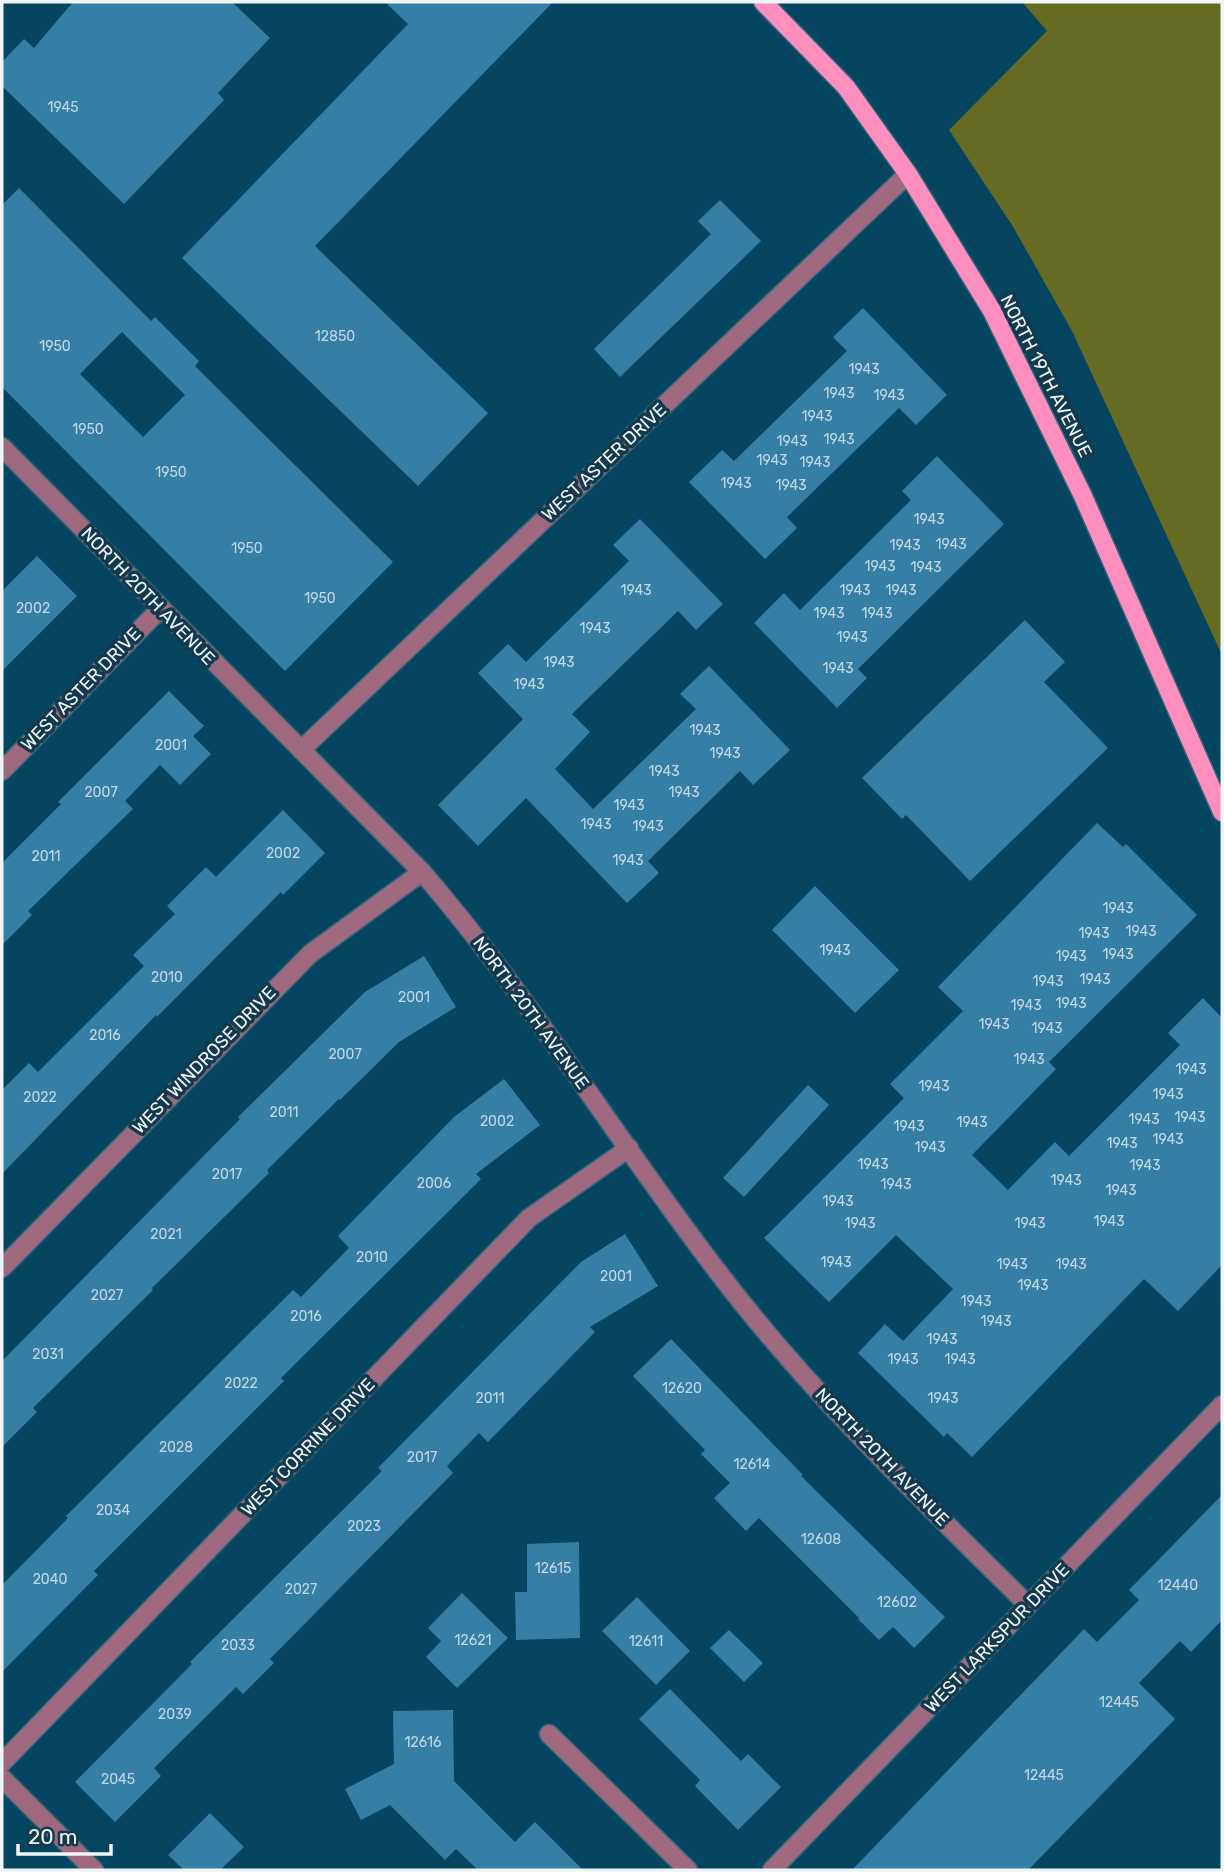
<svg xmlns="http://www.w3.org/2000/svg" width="1224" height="1872" viewBox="0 0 1224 1872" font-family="Rubik,sans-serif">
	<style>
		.green { fill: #666b24 }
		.building { fill: #367fa4; fill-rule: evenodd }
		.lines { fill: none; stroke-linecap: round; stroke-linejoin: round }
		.street-casing { stroke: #2f657b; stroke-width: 21 }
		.primary-casing { stroke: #2f657b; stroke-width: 21 }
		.street { stroke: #9f697f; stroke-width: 18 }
		.primary { stroke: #fc8fbe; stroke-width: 18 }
		.labels { text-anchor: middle; stroke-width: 7; stroke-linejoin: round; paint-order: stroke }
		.number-label { font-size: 14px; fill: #c1d8e4 }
		.street-label { font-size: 18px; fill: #eff6fa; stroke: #12394c }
	</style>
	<rect width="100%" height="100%" fill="#05455f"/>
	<path class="green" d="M1022,2h200v653l-150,-324 -60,-106 -63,-95 98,-99z"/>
	<g class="building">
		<path d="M73,2h159l38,36 -52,55 6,7 -100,104 -122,-118v-24l22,-23 10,9z"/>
		<path d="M385,2h168l-238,244 173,167 -70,73 -236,-228 226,-234z"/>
		<path d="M19,188l132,133 4,-4 44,44 -4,5 198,196 -108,109 -283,-284v-182zM122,332l63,63 -42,42 -63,-63z"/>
		<path d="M720,200l41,41 -141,136 -26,-28 117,-115 -13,-13z"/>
		<path d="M863,308l84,87 -31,30 -17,-17 -112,109 10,11 -32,31 -76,-77 33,-32 12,11 113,-110 -14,-14z"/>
		<path d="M937,456l67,68 -146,145 9,9 -30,30 -83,-85 30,-30 16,17 111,-110 -9,-9z"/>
		<path d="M640,519l83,85 -27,26 -18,-19 -106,103 18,18 -35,37 38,40 103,-100 -16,-15 29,-28 81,84 -37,35 -13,-14 -92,90 11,12 -32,30 -101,-105 -48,48 -40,-41 85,-86 -45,-46 30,-29 18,18 103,-101 -16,-16z"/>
		<path d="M37,556l40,40 -75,75v-80z"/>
		<path d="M1025,620l40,42 -21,20 64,66 -138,133 -64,-66 -4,4 -40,-41z"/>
		<path d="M169,691l35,35 -11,10 18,18 -31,31 -20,-20 -35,36 8,8 -105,102 4,4 -30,30v-82l59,-59 -3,-2z"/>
		<path d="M283,810l42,43 -42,42 -2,-3 -124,125 -1,-2 -154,159v-84l27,-27 9,9 106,-106 -11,-11 42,-41 -8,-8 39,-39 10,10z"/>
		<path d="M1097,823l26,24 3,-3 71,71 -148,147 7,7 -84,86 36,35 47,-48 14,14 111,-111 -12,-12 35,-35 19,20v247l-44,46 -34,-32 -172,178 -25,-24 -3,4 -86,-84 27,-29 18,17 50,-52 -57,-54 -67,67 -65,-64 140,-140 -14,-14 73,-73 -25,-24z"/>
		<path d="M815,886l84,84 -44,43 -83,-83z"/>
		<path d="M424,956l32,51 -57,35 -59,58 -1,-1 -72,71 2,3 -117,115 1,2 -120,118 4,4 -35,35v-86l238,-242 -2,-2 127,-125z"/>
		<path d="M504,1079l36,46 -64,49 5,5 -200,199 3,3 -190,190 4,4 -96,97v-87l66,-67 -2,-2 227,-226 8,7 48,-49 -11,-12 116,-119z"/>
		<path d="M808,1085l21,20 -85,92 -21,-19z"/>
		<path d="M625,1234l33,52 -68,41 5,5 -107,110 -9,-9 -32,33 6,7 -183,186 4,4 -31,31 -7,-7 -82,81 7,8 -46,46 -40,-40 117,-118 -2,-2 192,-191 -4,-3 203,-206z"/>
		<path d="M671,1339l132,136 -2,1 144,141 -31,31 -21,-21 -14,13 -21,-21 1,-1 -100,-100 -13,13 -32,-33 16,-15 -29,-29 4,-4 -72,-74z"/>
		<path d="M1222,1495v125l-31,32 -11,-11 -41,42 36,36 -141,145 -6,6h-176l232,-241 13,13 42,-42 -10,-10z"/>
		<path d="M579,1542l1,96 -64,2 -1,-48h12v-48z"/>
		<path d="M462,1593l46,45 -51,50 -31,-31 15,-16 -13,-13z"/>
		<path d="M637,1597l53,54 -34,34 -54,-54z"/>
		<path d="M729,1630l34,33 -19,19 -34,-34z"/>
		<path d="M670,1689l71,72 7,-7 33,33 -43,43 -43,-44 5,-6 -61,-61z"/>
		<path d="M453,1710l1,71 61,61 20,-20 48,48h-105l-22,-21 -11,11 -55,-55 -29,15 -16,-31 49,-25 -1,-53z"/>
		<path d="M210,1813l34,34 -24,23h-36l-16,-15z"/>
	</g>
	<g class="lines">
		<defs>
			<g id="street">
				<path d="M2,447l420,425c109,126 195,269 296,400 92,121 203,227 310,333"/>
				<path d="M301,750l607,-576"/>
				<path d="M2,771l159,-163"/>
				<path d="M2,1268l308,-314 112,-82"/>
				<path d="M549,1734l139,136"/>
				<path d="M2,1763l527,-545 100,-70"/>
				<path d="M2,1778l92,92"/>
				<path d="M772,1870l450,-465"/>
			</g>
			<path id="primary" d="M763,2l83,85 62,87 84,137 91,185 139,316"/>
		</defs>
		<use href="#street" class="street-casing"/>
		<use href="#primary" class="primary-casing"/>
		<use href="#street" class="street"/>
		<use href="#primary" class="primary"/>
	</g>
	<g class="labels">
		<g class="number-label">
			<text x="63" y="112">1945</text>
			<text x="335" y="341">12850</text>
			<text x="55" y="351">1950</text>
			<text x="864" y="374">1943</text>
			<text x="839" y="398">1943</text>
			<text x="889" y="400">1943</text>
			<text x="817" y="421">1943</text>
			<text x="88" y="434">1950</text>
			<text x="839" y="444">1943</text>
			<text x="792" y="446">1943</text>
			<text x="772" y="465">1943</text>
			<text x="815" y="467">1943</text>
			<text x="171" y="477">1950</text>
			<text x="736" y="488">1943</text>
			<text x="791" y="490">1943</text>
			<text x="929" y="524">1943</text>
			<text x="951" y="549">1943</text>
			<text x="905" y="550">1943</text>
			<text x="247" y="553">1950</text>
			<text x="880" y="571">1943</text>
			<text x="926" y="572">1943</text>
			<text x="636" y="595">1943</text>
			<text x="855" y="595">1943</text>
			<text x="901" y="595">1943</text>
			<text x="320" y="603">1950</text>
			<text x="33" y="613">2002</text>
			<text x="829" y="618">1943</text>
			<text x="877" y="618">1943</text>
			<text x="595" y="633">1943</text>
			<text x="852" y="642">1943</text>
			<text x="559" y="667">1943</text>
			<text x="838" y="673">1943</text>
			<text x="529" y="689">1943</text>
			<text x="705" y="735">1943</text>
			<text x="171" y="750">2001</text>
			<text x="725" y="758">1943</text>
			<text x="664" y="776">1943</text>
			<text x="101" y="797">2007</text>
			<text x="684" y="797">1943</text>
			<text x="629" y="810">1943</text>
			<text x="596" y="829">1943</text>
			<text x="648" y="831">1943</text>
			<text x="283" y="858">2002</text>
			<text x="46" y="861">2011</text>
			<text x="628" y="865">1943</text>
			<text x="1118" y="913">1943</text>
			<text x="1141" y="936">1943</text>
			<text x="1094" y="938">1943</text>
			<text x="835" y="955">1943</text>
			<text x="1118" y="959">1943</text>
			<text x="1071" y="961">1943</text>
			<text x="167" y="982">2010</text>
			<text x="1095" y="984">1943</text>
			<text x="1048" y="986">1943</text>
			<text x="414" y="1002">2001</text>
			<text x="1071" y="1008">1943</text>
			<text x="1026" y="1010">1943</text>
			<text x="994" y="1029">1943</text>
			<text x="1047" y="1033">1943</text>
			<text x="105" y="1040">2016</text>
			<text x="345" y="1059">2007</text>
			<text x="1029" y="1064">1943</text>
			<text x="1191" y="1074">1943</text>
			<text x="934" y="1091">1943</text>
			<text x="1168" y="1099">1943</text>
			<text x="40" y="1102">2022</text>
			<text x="284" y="1117">2011</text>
			<text x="1190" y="1122">1943</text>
			<text x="1144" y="1124">1943</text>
			<text x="497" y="1126">2002</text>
			<text x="972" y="1127">1943</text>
			<text x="909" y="1131">1943</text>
			<text x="1168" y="1144">1943</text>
			<text x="1122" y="1148">1943</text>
			<text x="930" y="1152">1943</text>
			<text x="873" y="1169">1943</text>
			<text x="1145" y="1170">1943</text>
			<text x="227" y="1179">2017</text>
			<text x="1066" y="1185">1943</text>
			<text x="434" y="1188">2006</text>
			<text x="896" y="1189">1943</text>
			<text x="1121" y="1195">1943</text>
			<text x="838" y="1206">1943</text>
			<text x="1109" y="1226">1943</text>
			<text x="860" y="1228">1943</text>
			<text x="1030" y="1228">1943</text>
			<text x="166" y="1239">2021</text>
			<text x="372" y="1262">2010</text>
			<text x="836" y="1267">1943</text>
			<text x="1012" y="1269">1943</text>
			<text x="1071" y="1269">1943</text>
			<text x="616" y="1281">2001</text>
			<text x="1033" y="1290">1943</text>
			<text x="107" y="1300">2027</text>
			<text x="976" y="1306">1943</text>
			<text x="306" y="1321">2016</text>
			<text x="996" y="1326">1943</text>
			<text x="942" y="1344">1943</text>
			<text x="48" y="1359">2031</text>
			<text x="903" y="1364">1943</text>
			<text x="960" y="1364">1943</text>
			<text x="241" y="1388">2022</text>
			<text x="682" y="1393">12620</text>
			<text x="490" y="1403">2011</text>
			<text x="943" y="1403">1943</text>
			<text x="176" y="1452">2028</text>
			<text x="422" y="1462">2017</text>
			<text x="752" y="1469">12614</text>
			<text x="113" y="1515">2034</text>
			<text x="364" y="1531">2023</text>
			<text x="821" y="1544">12608</text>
			<text x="553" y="1573">12615</text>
			<text x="50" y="1584">2040</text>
			<text x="1178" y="1590">12440</text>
			<text x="301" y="1594">2027</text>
			<text x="897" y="1607">12602</text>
			<text x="473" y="1645">12621</text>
			<text x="646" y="1646">12611</text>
			<text x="238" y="1650">2033</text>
			<text x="1119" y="1707">12445</text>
			<text x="175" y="1719">2039</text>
			<text x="423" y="1747">12616</text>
			<text x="1044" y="1780">12445</text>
			<text x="118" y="1784">2045</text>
		</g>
		<g class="street-label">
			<text transform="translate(1046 376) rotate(63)" y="6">NORTH 19TH AVENUE</text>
			<text transform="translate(604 462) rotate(-43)" y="6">WEST ASTER DRIVE</text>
			<text transform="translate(148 596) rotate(46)" y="6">NORTH 20TH AVENUE</text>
			<text transform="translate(81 689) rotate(-46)" y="6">WEST ASTER DRIVE</text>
			<text transform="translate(531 1013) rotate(54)" y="6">NORTH 20TH AVENUE</text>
			<text transform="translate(204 1060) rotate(-46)" y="6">WEST WINDROSE DRIVE</text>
			<text transform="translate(308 1447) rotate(-46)" y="6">WEST CORRINE DRIVE</text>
			<text transform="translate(882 1457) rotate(46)" y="6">NORTH 20TH AVENUE</text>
			<text transform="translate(997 1638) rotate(-46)" y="6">WEST LARKSPUR DRIVE</text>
		</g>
	</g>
	<rect width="1224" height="1872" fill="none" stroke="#eff6fa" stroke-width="7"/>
	<path d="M18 1844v10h93v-10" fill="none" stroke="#eff6fa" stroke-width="3.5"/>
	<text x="28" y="1844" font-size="21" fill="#eff6fa" stroke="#12394c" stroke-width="5" paint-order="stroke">20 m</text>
</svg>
